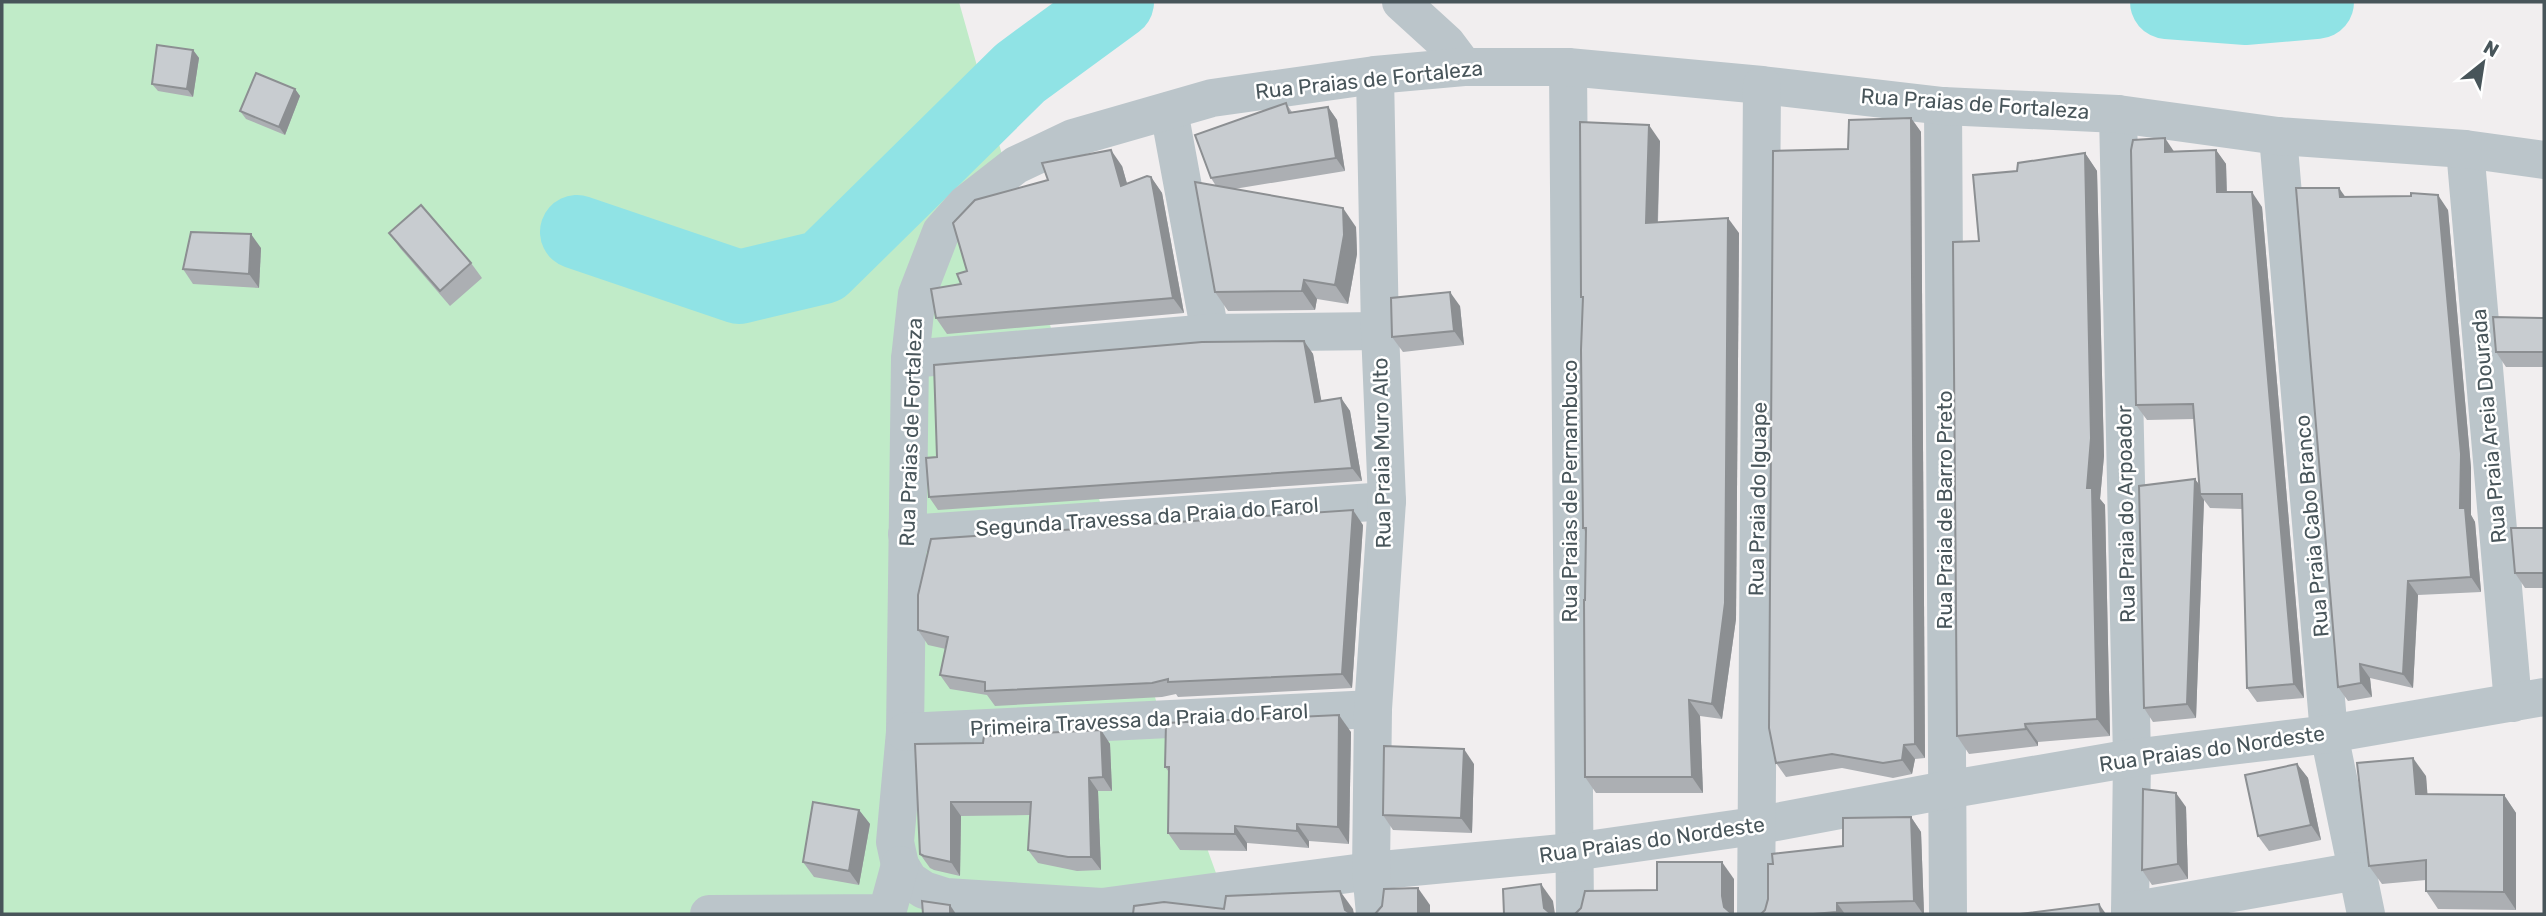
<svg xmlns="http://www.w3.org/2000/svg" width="2546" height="916" viewBox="0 0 2546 916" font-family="Rubik,sans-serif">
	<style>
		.green { fill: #c0ebc8 }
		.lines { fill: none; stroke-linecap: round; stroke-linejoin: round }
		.river { stroke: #90e3e5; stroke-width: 74 }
		.minor { stroke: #bbc5ca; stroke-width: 38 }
		.wall { fill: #acafb3 }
		.shaded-wall { fill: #8c8f92 }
		.building { fill: #c8ccd0; stroke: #8c8f92; stroke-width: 2 }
		.labels { text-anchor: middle; stroke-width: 5; stroke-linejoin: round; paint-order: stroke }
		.street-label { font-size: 21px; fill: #48555a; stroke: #fff }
	</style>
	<rect width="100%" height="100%" fill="#f1eeef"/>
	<path class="green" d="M2,2h957l205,727 61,169 34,16h-1257z"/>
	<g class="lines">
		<g class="river">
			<path d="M2167,2l80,6 70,-6"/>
			<path d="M577,232l162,55 84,-20 197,-194 97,-71"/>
		</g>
		<g class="minor">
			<path d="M1401,2l45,41 18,24"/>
			<path d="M1568,67l7,847"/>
			<path d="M1943,106l5,808"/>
			<path d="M1169,111l41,222"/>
			<path d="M2118,114l14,644 -2,156"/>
			<path d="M2278,136l51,598 37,180"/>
			<path d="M2465,149l48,554"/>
			<path d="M2544,160l-79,-11 -187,-13 -160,-22 -175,-8 -181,-21 -194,-18h-104l-89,8 -163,23 -139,40 -57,27 -50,39 -25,28 -24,62 -7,65 -5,373 -10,110 5,23 9,15 15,10 22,7 156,10 269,-36 202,-19 182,-26 191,-36 186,-32 197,-24 215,-37"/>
			<path d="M910,359l300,-26 170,-2"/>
			<path d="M907,534l480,-33"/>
			<path d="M905,732l468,-23"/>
			<path d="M2130,911l227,-40"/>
			<path d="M709,914l178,-1 13,-48"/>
			<path d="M1375,914l-4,-43 2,-162 14,-208 -7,-170 -5,-256"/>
			<path d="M1756,914l6,-829"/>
		</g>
	</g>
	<g class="wall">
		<path d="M193,50l6,8 -6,39 -35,-6 -6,-7z"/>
		<path d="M295,89l5,7 -15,39 -39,-16 -6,-8z"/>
		<path d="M1286,103l6,9 36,-5 9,13 8,51 -111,18 122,38 1,27 -9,50 -31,-5 -2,11 -87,1 -13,-19 1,-106 -5,-8z"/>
		<path d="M1911,118l10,14 4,626 -10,1 -3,15 -19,4 -51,-10 -56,9 -10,-14 72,-614z"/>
		<path d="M1660,141l-2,81 81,11 -3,386 -14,100 -22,-3 3,77h-107l-11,-16 1,-244 -3,-5v-228l-2,-3z"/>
		<path d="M2216,150l10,14 1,28 35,15 42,491 -47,4 -10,-14 -5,-179 -32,-1 -6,-8 -8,218 -43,4 -9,-14 55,-224 -5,-65 -47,1 -11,-15 38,-254z"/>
		<path d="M2085,153l12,18 7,285 -4,43 5,6 5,231 -72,6v4l-69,8 -12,-18 22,-495 38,-70z"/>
		<path d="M1122,166l5,18 24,-7 11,16 22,120 -237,21 -11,-16 25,-34 6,-13z"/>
		<path d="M2346,197l102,13 23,258v47l4,7 6,70 -63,3 -5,93 -43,-10 2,19 -24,4 -10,-14z"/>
		<path d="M389,233l82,30 11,15 -32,28 -50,-58z"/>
		<path d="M261,248l-2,40 -66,-4 -10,-15z"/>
		<path d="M1460,306l4,39 -61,7 -11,-15z"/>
		<path d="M2544,318v49h-38l-10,-15z"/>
		<path d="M1304,341l9,13 8,47 20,-3 9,13 12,70 -424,29 -9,-13 8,-40z"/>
		<path d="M1363,525l-11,163 -174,9 -2,-3 -14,3 -167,9 -8,-11 -37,-6 -10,-14 6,-26 -18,-4 -10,-15z"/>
		<path d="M2544,528v60h-19l-10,-15z"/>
		<path d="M1101,730l9,14 2,47h-14l3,79 -24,1 -39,-8 -10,-13 2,-35 -69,1 -1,60 -26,-6 -4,-2 -10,-14 63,-111z"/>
		<path d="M1351,732l-2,112 -40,-3v7l-62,-5v8l-67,-1 -12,-17 1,-61 -4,-5z"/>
		<path d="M1474,764l-2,69 -79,-3 -10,-15z"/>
		<path d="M2297,764l11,14 13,62 -52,11 -11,-15z"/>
		<path d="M2426,776l1,18 77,1 12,18v97l-78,-1 -12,-18v-11l-44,4 -13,-18z"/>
		<path d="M2186,807l2,72 -36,6 -10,-15z"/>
		<path d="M859,810l11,14 -11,61 -45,-8 -11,-15z"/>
		<path d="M1911,817l10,15 3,82h-163l4,-4 3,-11 5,-35 70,-18z"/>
	</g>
	<g class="shaded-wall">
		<path d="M193,50l6,8 -6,39 -6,-8z"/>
		<path d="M295,89l5,7 -15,39 -6,-8z"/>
		<path d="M1328,107l9,13 8,51 -9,-13z"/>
		<path d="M1911,118l10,14 4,626 -10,-14z"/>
		<path d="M1649,125l11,16 -3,97 -11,-15z"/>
		<path d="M2165,138l10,15 -10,-1z"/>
		<path d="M1111,150l11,16 10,35 -11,-15z"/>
		<path d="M2216,150l10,14 1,43 -10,-15z"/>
		<path d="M2085,153l12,18 7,285 -4,43 5,6 5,231 -13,-17 -10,-231z"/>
		<path d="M1151,177l11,16 22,120 -11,-15z"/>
		<path d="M2339,188l10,14 -9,-5z"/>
		<path d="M2252,192l10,15 42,491 -10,-14z"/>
		<path d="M2438,195l10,15 23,258v47l4,7 6,70 -10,-15 -11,-69z"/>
		<path d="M1343,208l13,19 1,27 -9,50 -13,-19z"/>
		<path d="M1728,218l11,15 -3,386 -14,100 -10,-15z"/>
		<path d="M251,234l10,14 -2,40 -10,-14z"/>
		<path d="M1304,280l13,19 -2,11 -13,-19z"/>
		<path d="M1450,292l10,14 4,39 -10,-14z"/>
		<path d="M1304,341l9,13 11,61 -9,-13z"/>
		<path d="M1341,398l9,13 12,70 -10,-13z"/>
		<path d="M2195,479l10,13 -5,2 4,6 -8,218 -9,-14z"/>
		<path d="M1353,510l10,15 -11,163 -10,-14z"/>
		<path d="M2408,581l10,14 -5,93 -10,-14z"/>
		<path d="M2360,664l10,14 2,19 -11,-14z"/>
		<path d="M1689,700l11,16 3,77 -11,-16z"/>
		<path d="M1339,715l12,17 -2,112 -11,-17z"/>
		<path d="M2025,724l13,18v4l-12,-17z"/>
		<path d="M1101,730l9,14 2,47 -9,-14z"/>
		<path d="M1904,745l11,14 -3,15 -10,-14z"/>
		<path d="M1464,749l10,15 -2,69 -11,-15z"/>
		<path d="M2413,758l13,18 3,36 -13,-18z"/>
		<path d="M2297,764l11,14 13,62 -10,-15z"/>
		<path d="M1089,778l9,13 3,79 -10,-13z"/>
		<path d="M2176,793l10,14 2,72 -10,-15z"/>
		<path d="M2504,795l12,18v97l-12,-18z"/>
		<path d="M951,802l10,14 -1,60 -9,-14z"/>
		<path d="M859,810l11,14 -11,61 -10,-14z"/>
		<path d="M1911,817l10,15 3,82h-1l-9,-13z"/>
		<path d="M1297,824l12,17v7l-12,-17z"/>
		<path d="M1235,826l12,17v8l-12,-17z"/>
		<path d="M1722,862l12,17v35h-4l-6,-7 -2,-11z"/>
		<path d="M1541,884l12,17 2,13h-6l-5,-6z"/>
		<path d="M1418,888l12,17v9h-12z"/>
		<path d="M1340,891l13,18 1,5h-5l-4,-4z"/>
		<path d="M1837,903l8,11h-6l-2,-2z"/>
		<path d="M2099,904l7,10h-5z"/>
		<path d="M950,905l6,9h-6z"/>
	</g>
	<g class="building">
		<path d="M157,45l36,5 -6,39 -35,-5z"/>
		<path d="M256,73l39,16 -16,38 -39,-16z"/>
		<path d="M1286,103l3,10 39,-6 8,51 -125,20 -16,-43z"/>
		<path d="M1911,118l4,626 -11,1 -2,15 -19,3 -51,-9 -56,9 -7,-35 4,-577 75,-2 1,-29z"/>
		<path d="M1580,122l69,3 -3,98 82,-5 -3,385 -13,101 -23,-4 3,77h-107l-1,-177h1l1,-72h-3l-2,-178 2,-53h-2z"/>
		<path d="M2165,138v14l51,-2 1,42h35l42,492 -47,4 -5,-194h-42l-7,-90 -57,1 -5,-255 2,-10z"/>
		<path d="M1111,150l10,36 26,-10 4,1 22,121 -237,20 -5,-29 30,-5 -4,-10 10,-3 -14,-48 22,-23 73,-20 -6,-17z"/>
		<path d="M2085,153l6,285 -4,50h5l5,231 -72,5 1,5 -69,7 -4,-494 26,-1 -6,-66 44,-4 1,-8z"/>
		<path d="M1195,182l148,26 1,27 -9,50 -31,-5 -2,11 -87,1z"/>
		<path d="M2296,188h43l1,9 71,-1v-3l27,2 23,259 -1,54h5l6,69 -63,4 -5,93 -43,-10 1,19 -23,4z"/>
		<path d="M421,205l50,58 -31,28 -51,-58z"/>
		<path d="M191,232l60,2 -2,40 -66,-5z"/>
		<path d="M1450,292l4,39 -62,6 -1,-39z"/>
		<path d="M2493,317l51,1v34h-48z"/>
		<path d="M1304,341l11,61 26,-4 11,70 -423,29 -3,-39 11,-1 -3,-92 268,-23z"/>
		<path d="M2195,479l-8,225 -43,4 -5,-222z"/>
		<path d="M1353,510l-11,164 -174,8v-3l-16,4 -167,8v-9l-45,-7 8,-38 -30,-7v-35l13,-56z"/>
		<path d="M2511,528h33v45h-29z"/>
		<path d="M1339,715l-1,112 -41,-3v7l-62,-5v8l-67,-1 1,-66h-4l1,-44z"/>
		<path d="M1101,730l2,47 -14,1 2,79h-23l-40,-7 3,-48h-80v60l-27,-6 -4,-2 -5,-110 68,-1 1,-7z"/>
		<path d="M1384,746l80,3 -3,69 -78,-3z"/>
		<path d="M2413,758l3,36 88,1v97l-78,-1v-31l-57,6 -12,-103z"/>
		<path d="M2297,764l14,61 -53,11 -13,-61z"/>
		<path d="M2143,789l33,4 2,71 -36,6z"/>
		<path d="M813,802l46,8 -10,61 -46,-9z"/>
		<path d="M1911,817l3,84 -77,2v9l-24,2h-52l4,-4 3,-11v-35h5l-1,-10 71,-8v-28z"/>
		<path d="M1657,862h65v34l2,11 8,7h-157l6,-6 4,-17 72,-1z"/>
		<path d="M1541,884l3,24 7,6h-47l-1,-25z"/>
		<path d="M1418,888v26h-43l7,-8 2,-17z"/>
		<path d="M1340,891l5,19 6,4h-218l1,-8 30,-4 60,7 2,-13z"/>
		<path d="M922,901l28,4v9h-27z"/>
		<path d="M2099,904l2,10h-81z"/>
	</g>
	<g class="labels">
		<g class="street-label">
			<text transform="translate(1369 80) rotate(-6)" y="7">Rua Praias de Fortaleza</text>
			<text transform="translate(1975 104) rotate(4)" y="7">Rua Praias de Fortaleza</text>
			<text transform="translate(2489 426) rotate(-95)" y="7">Rua Praia Areia Dourada</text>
			<text transform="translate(911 432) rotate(-88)" y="7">Rua Praias de Fortaleza</text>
			<text transform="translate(1382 453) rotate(-91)" y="7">Rua Praia Muro Alto</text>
			<text transform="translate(1570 491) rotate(-90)" y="7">Rua Praias de Pernambuco</text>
			<text transform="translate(1758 499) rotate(-89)" y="7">Rua Praia do Iguape</text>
			<text transform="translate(1945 510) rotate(-90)" y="7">Rua Praia de Barro Preto</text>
			<text transform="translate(2126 514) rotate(-91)" y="7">Rua Praia do Arpoador</text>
			<text transform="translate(1147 517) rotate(-4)" y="7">Segunda Travessa da Praia do Farol</text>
			<text transform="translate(2312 526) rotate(-95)" y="7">Rua Praia Cabo Branco</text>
			<text transform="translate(1139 720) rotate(-3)" y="7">Primeira Travessa da Praia do Farol</text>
			<text transform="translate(2212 749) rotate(-8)" y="7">Rua Praias do Nordeste</text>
			<text transform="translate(1652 840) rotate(-8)" y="7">Rua Praias do Nordeste</text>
		</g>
	</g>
	<rect width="2546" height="916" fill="none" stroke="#48555a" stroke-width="7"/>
	<g transform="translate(2483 63) rotate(30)" stroke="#ffffff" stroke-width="5" paint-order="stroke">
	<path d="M0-5L12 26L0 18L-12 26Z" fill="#48555a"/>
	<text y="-10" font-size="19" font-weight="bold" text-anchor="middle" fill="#48555a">N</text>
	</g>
</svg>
